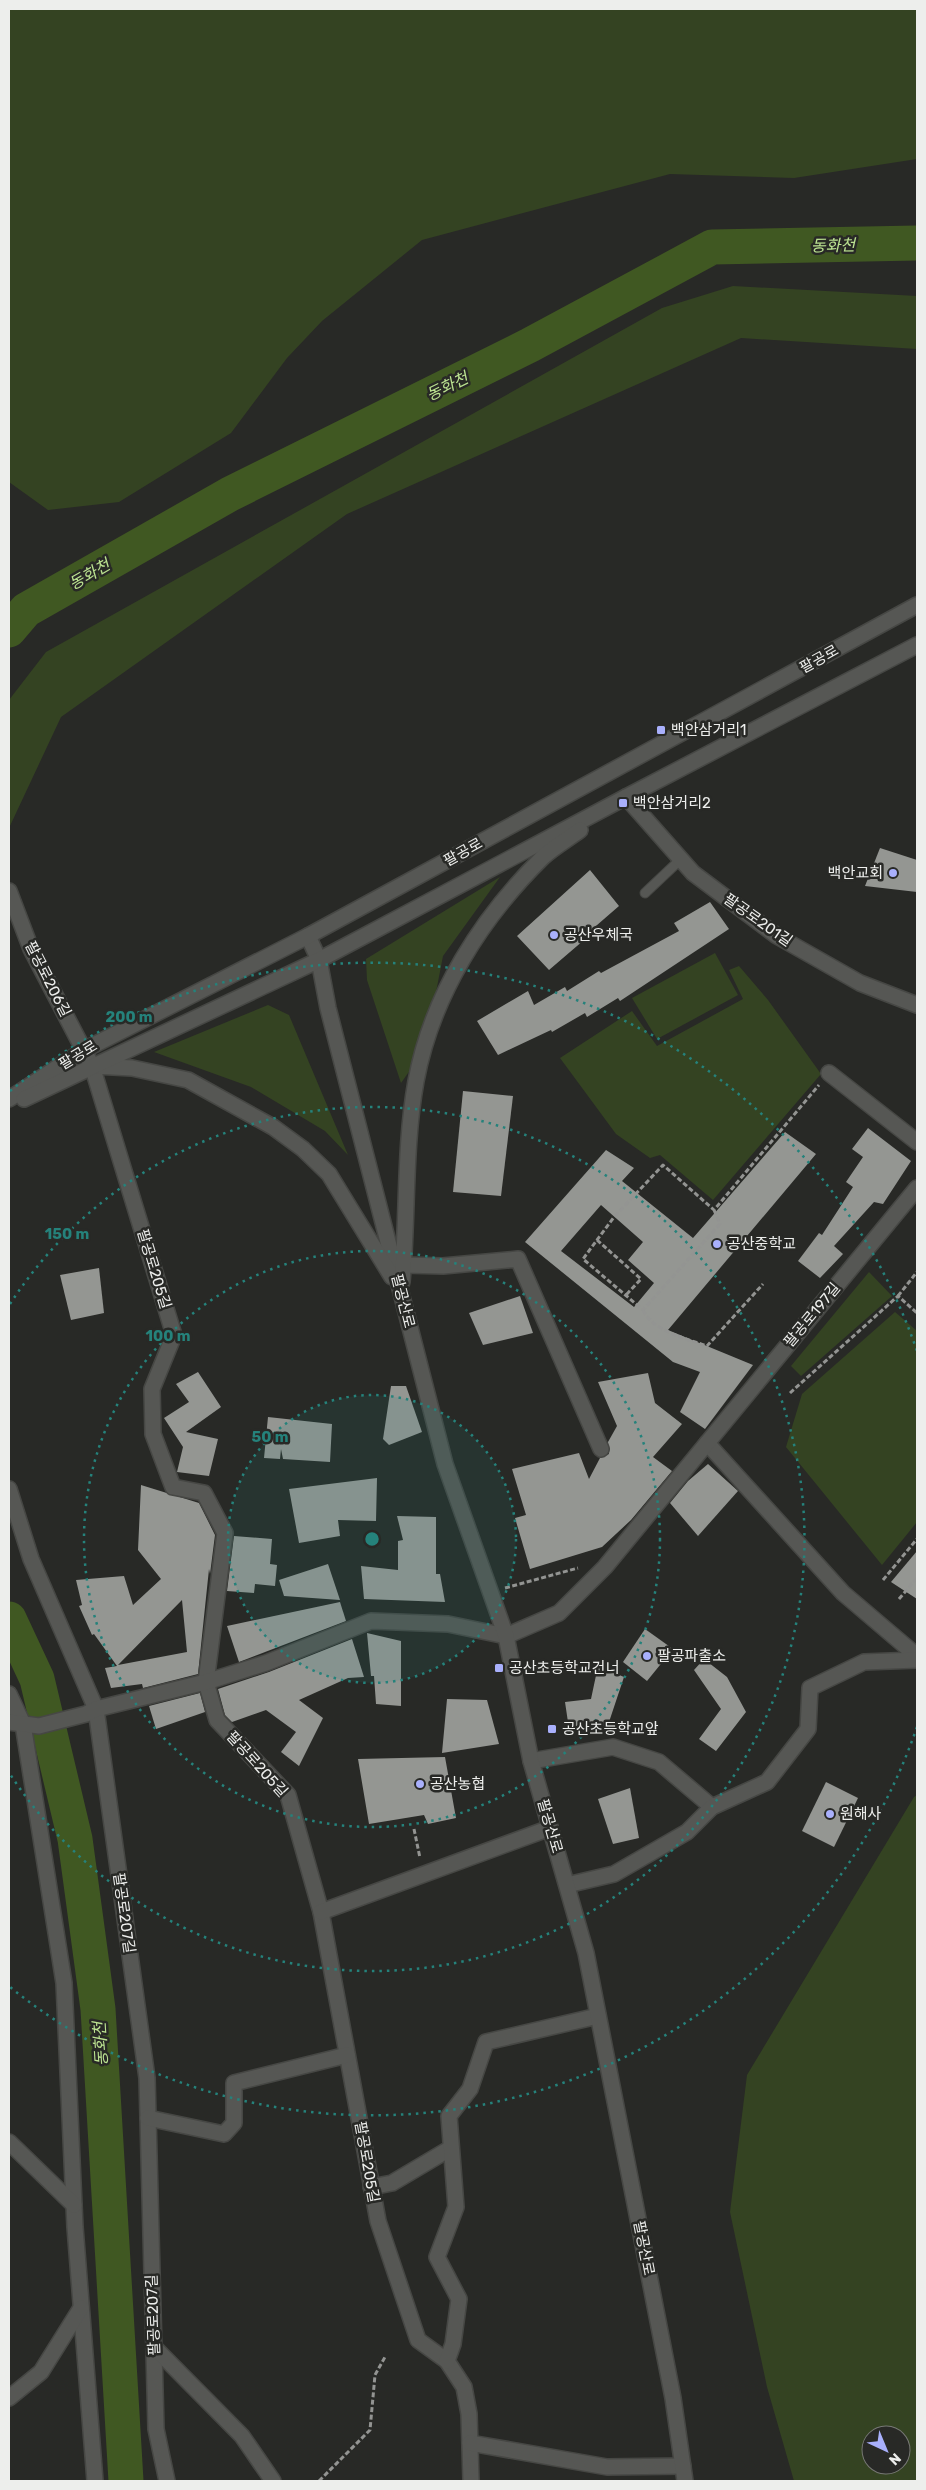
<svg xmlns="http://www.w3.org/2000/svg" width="926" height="2490" viewBox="0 0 926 2490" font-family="Rubik,'Noto Sans KR',sans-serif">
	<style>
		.green { fill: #344322; fill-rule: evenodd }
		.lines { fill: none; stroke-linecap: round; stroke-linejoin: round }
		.river { stroke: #405822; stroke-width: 35 }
		.building { fill: #949692; fill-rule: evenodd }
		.lane-casing { stroke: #464744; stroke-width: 11 }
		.street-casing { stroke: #464744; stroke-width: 18 }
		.secondary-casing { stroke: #464744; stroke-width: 18 }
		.path { stroke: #939492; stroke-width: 3; stroke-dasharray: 5 2.5; stroke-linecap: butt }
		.lane { stroke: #565754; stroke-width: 9 }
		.street { stroke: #565754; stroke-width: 15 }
		.secondary { stroke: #565754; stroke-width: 15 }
		.ring { fill: none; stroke: #25827b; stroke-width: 2.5; stroke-dasharray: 2.5 5 }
		.poi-dot { fill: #a9b0fc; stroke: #282926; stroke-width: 2 }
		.labels { text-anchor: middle; stroke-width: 5; stroke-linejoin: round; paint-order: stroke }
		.street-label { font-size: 15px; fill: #edeeec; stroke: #282926 }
		.poi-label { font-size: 15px; fill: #edeeec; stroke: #282926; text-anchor: start }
		.water-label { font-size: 16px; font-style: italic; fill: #bce391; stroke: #282926 }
		.centre { fill: #25827b; stroke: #282926; stroke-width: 2.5 }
		.ring-label { font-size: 15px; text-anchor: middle; font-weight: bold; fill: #25827b; stroke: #282926; stroke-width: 5; stroke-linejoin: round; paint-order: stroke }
	</style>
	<rect width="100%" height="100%" fill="#282926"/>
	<g class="green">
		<path d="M9,9h908v150l-123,19 -124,-4 -248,66 -100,81 -35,37 -56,75 -112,69 -71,8 -39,-28z"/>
		<path d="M733,286l184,10v53l-176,-11 -394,176 -286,203 -52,111v-128l37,-48 616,-344z"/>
		<path d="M500,877l-57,79 -18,93 -24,34 -34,-103 -1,-21z"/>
		<path d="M715,953l23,42 -81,44 -25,-41z"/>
		<path d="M739,966l29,34 53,74 -108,126 -53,-45 -10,3 -34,-24 -56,-76 72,-47 25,35 86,-47 -14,-29z"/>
		<path d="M268,1005l21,10 59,140 -23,-24 -74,-44 -97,-35z"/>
		<path d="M869,1272l23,24 -91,80 -10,-10z"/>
		<path d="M895,1312l22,19v191l-35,43 -96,-118 16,-53z"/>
		<path d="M917,1795v686h-123l-27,-94 -37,-175 17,-137 167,-278zM871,2435h30v30h-30z"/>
	</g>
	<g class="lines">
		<g class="river">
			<path d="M9,630l17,-20 204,-116 300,-149 182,-98 205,-4"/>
			<path d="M9,1619l28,60 38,160 23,170 28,472"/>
		</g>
	</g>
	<g class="building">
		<path d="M880,848l37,12v32l-52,-6z"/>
		<path d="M590,870l29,36 -30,26 2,2 -42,36 -32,-34z"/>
		<path d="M710,902l19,27 -109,72 -2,-3 -31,19 -2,-4 -33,19 -1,-2 -53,25 -21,-34 51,-30 6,14 31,-18 2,4 32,-20 2,2 78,-42 -5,-8z"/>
		<path d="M463,1091l50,5 -12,100 -48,-4z"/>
		<path d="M868,1128l43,33 -28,43 -9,-2 -40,44 9,8 -23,24 -22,-17 21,-28 3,2 31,-48 -7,-5 17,-25 -11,-8z"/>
		<path d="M785,1132l31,22 -148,176 85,35 -48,64 -25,-17 20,-40 -27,-10 -148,-120 81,-92 28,18 -12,13 71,57zM601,1205l42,37 -15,18 26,23 -20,24 -73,-56z"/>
		<path d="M99,1268l5,45 -33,7 -11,-45z"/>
		<path d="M520,1296l13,37 -50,12 -14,-32z"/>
		<path d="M198,1372l23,35 -35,25 32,7 -9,37 -32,-4 6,-25 -19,-29 25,-16 -13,-18z"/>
		<path d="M648,1373l7,30 27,21 -29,33 19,14 -41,49 -29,27 -72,22 -15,-51 11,-3 -14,-46 67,-16 10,26 11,-21 9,-4 -1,-12 9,-16 -19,-44z"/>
		<path d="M391,1386h15l16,46 -33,13 -6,-6z"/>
		<path d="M268,1417l64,7 -2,38 -47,-3 -2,-10 -1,10 -16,-1z"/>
		<path d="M708,1464l30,27 -40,45 -28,-33 18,-22z"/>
		<path d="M377,1478l-1,43 -38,-1 2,16 -41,7 -10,-54z"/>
		<path d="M141,1485l58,18 16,32 -5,39 -1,-5 -11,105 -55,14 -1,-4 -31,4 -6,-20 12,-2 -23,-32 -2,1 -13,-29 3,-1 -6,-25 48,-4 9,29 28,-26 -23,-29zM182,1600l5,52 -69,13z"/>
		<path d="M397,1516l39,1v57h4l5,28 -81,-3 -3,-33 37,4v-29l5,-1z"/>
		<path d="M234,1536l38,3 -2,25 7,1 -2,21 -20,-2 -1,9 -27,-2z"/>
		<path d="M917,1551v48l-26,-17z"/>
		<path d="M328,1564l12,36 -56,-4 -5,-16z"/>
		<path d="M340,1602l6,19 -107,41 -12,-36z"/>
		<path d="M645,1629l28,20 -26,32 -24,-19z"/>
		<path d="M367,1633l34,8v65l-25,-2 -2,-28h-3z"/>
		<path d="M352,1639l12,38 -16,1 -49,22 24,18 -24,48 -18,-14 15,-20 -30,-22 -34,12 -7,-7 -7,-26 51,-17z"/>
		<path d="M704,1659l23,18 19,35 -30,39 -17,-12 22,-30 -27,-39z"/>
		<path d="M598,1666l26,11 -19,57 -36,-5 -4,-27 26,-3z"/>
		<path d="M200,1693l5,19 -49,17 -7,-23z"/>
		<path d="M447,1699l40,1 12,44 -57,9z"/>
		<path d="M445,1757l11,61 -28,6 -4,-9 -55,9 -11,-65z"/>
		<path d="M826,1782l32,16 -24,49 -32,-16z"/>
		<path d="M630,1788l9,50 -26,6 -15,-45z"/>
	</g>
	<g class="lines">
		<defs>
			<path id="lane" d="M645,893l36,-34"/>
			<g id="street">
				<path d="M626,797l67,76 84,63 83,47 57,22"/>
				<path d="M9,891l22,58 61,117 82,269 -22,54 1,45 20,53 31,6 21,40 -19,149 11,38 71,75 33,117 57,309 40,119 29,21 17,26 5,27 2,67"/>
				<path d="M829,1073l88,69"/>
				<path d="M404,1265l39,1 75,-7 83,190"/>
				<path d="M707,1443l136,150 74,63"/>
				<path d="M9,1489l22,70 65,150 51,369 9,351 11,52"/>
				<path d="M9,1694l14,30 41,259 11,244 20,254"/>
				<path d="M9,1722l30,4 47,-12 10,-5 110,-27 60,-19 105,-42 77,3 58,12 53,-23 46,-46 312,-379"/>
				<path d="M531,1761l82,-14 46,15 53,45"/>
				<path d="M567,1885l47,-11 73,-42 25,-25 55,-25 41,-53 2,-41 54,-26 53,-2"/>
				<path d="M321,1912l229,-84"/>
				<path d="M148,2118l76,16 10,-11v-40l113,-28"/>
				<path d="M9,2142l65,63"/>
				<path d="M371,2187l21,-4 59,-35"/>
				<path d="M154,2347l88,89 31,45"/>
				<path d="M447,2361l6,-17 6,-45 -22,-42 19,-50 -7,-91 21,-27 16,-47 112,-26"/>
				<path d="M9,2398l32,-26 40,-64"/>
				<path d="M470,2443l137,24 76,-1"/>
			</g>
			<g id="secondary">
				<path d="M308,936l11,24 9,48 117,456 61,172 25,125 55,192 87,445 12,83"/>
				<path d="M94,1066l38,2 56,12 85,47 30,22 26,25 63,103"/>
				<path d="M9,1099l75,-49 224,-114 609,-331"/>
				<path d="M24,1099l295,-139 307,-163 291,-152"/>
				<path d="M402,1282c6,-66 2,-135 14,-201 16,-86 65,-163 127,-224 11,-10 25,-18 37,-27"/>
			</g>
		</defs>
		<use href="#lane" class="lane-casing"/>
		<use href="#street" class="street-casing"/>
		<use href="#secondary" class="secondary-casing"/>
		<g class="path">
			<path d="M714,1210l6,14 -77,86 -60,-51 31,-42 49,-52 51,45 105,-125"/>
			<path d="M597,1240l44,39 -15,16"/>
			<path d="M898,1296l19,-24"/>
			<path d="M643,1310c9,21 45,29 64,36l56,-62"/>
			<path d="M790,1393l108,-97 19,17"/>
			<path d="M883,1580l34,-41"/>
			<path d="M505,1588l73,-20"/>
			<path d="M899,1599l18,-21"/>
			<path d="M414,1829l6,29"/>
			<path d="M319,2481l51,-51 5,-55 10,-18"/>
		</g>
		<use href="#lane" class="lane"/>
		<use href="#street" class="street"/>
		<use href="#secondary" class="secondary"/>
	</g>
	<circle cx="372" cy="1539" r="144" fill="#25827b" fill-opacity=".12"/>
	<g class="ring">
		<circle cx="372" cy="1539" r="144"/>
		<circle cx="372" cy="1539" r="288"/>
		<path d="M10 1304A432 432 0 1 1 10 1774"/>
		<path d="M917 1727A576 576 0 0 1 10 1987M10 1091A576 576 0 0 1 917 1351"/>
	</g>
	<g class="poi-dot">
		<rect x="656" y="725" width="10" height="10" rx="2.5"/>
		<rect x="618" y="798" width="10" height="10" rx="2.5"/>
		<circle cx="893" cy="873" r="5"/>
		<circle cx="554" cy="935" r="5"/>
		<circle cx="717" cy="1244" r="5"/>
		<circle cx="647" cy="1656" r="5"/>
		<rect x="494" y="1663" width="10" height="10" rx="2.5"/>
		<rect x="547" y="1724" width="10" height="10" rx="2.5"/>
		<circle cx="420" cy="1784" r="5"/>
		<circle cx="830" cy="1814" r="5"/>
	</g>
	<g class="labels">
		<g class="street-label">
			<text transform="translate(819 659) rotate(-29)" y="5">팔공로</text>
			<text transform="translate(463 852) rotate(-29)" y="5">팔공로</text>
			<text transform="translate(758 920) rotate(35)" y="5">팔공로201길</text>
			<text transform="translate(48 979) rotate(63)" y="5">팔공로206길</text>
			<text transform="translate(78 1055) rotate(-31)" y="5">팔공로</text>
			<text transform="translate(154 1269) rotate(73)" y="5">팔공로205길</text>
			<text transform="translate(403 1301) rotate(76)" y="5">팔공산로</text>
			<text transform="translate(812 1315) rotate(-50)" y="5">팔공로197길</text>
			<text transform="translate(257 1764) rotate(48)" y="5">팔공로205길</text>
			<text transform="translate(550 1826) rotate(74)" y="5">팔공산로</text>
			<text transform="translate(124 1913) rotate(82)" y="5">팔공로207길</text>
			<text transform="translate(367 2162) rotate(80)" y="5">팔공로205길</text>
			<text transform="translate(644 2248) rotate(79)" y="5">팔공산로</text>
			<text transform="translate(153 2315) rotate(-92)" y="5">팔공로207길</text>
		</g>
		<g class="poi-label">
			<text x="671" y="735">백안삼거리1</text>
			<text x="633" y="808">백안삼거리2</text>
			<text x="883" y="878" text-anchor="end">백안교회</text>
			<text x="564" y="940">공산우체국</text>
			<text x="727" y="1249">공산중학교</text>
			<text x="657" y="1661">팔공파출소</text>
			<text x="509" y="1673">공산초등학교건너</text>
			<text x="562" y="1734">공산초등학교앞</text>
			<text x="430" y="1789">공산농협</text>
			<text x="840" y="1819">원해사</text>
		</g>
		<g class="water-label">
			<text transform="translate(833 245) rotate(-1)" y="6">동화천</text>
			<text transform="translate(447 386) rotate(-26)" y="6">동화천</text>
			<text transform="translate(89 574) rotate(-30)" y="6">동화천</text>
			<text transform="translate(100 2044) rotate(-93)" y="6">동화천</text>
		</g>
	</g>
	<circle cx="372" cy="1539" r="8" class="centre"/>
	<g class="ring-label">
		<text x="129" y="1022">200 m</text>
		<text x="67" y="1239">150 m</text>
		<text x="168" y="1341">100 m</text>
		<text x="270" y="1442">50 m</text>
	</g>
	<rect width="926" height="2490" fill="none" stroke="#edeeec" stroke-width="20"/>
	<g transform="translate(886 2450) rotate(136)"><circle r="24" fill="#282926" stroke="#777875"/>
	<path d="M0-4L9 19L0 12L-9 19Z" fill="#a9b0fc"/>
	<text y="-8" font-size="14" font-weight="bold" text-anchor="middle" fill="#edeeec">N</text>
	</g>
</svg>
